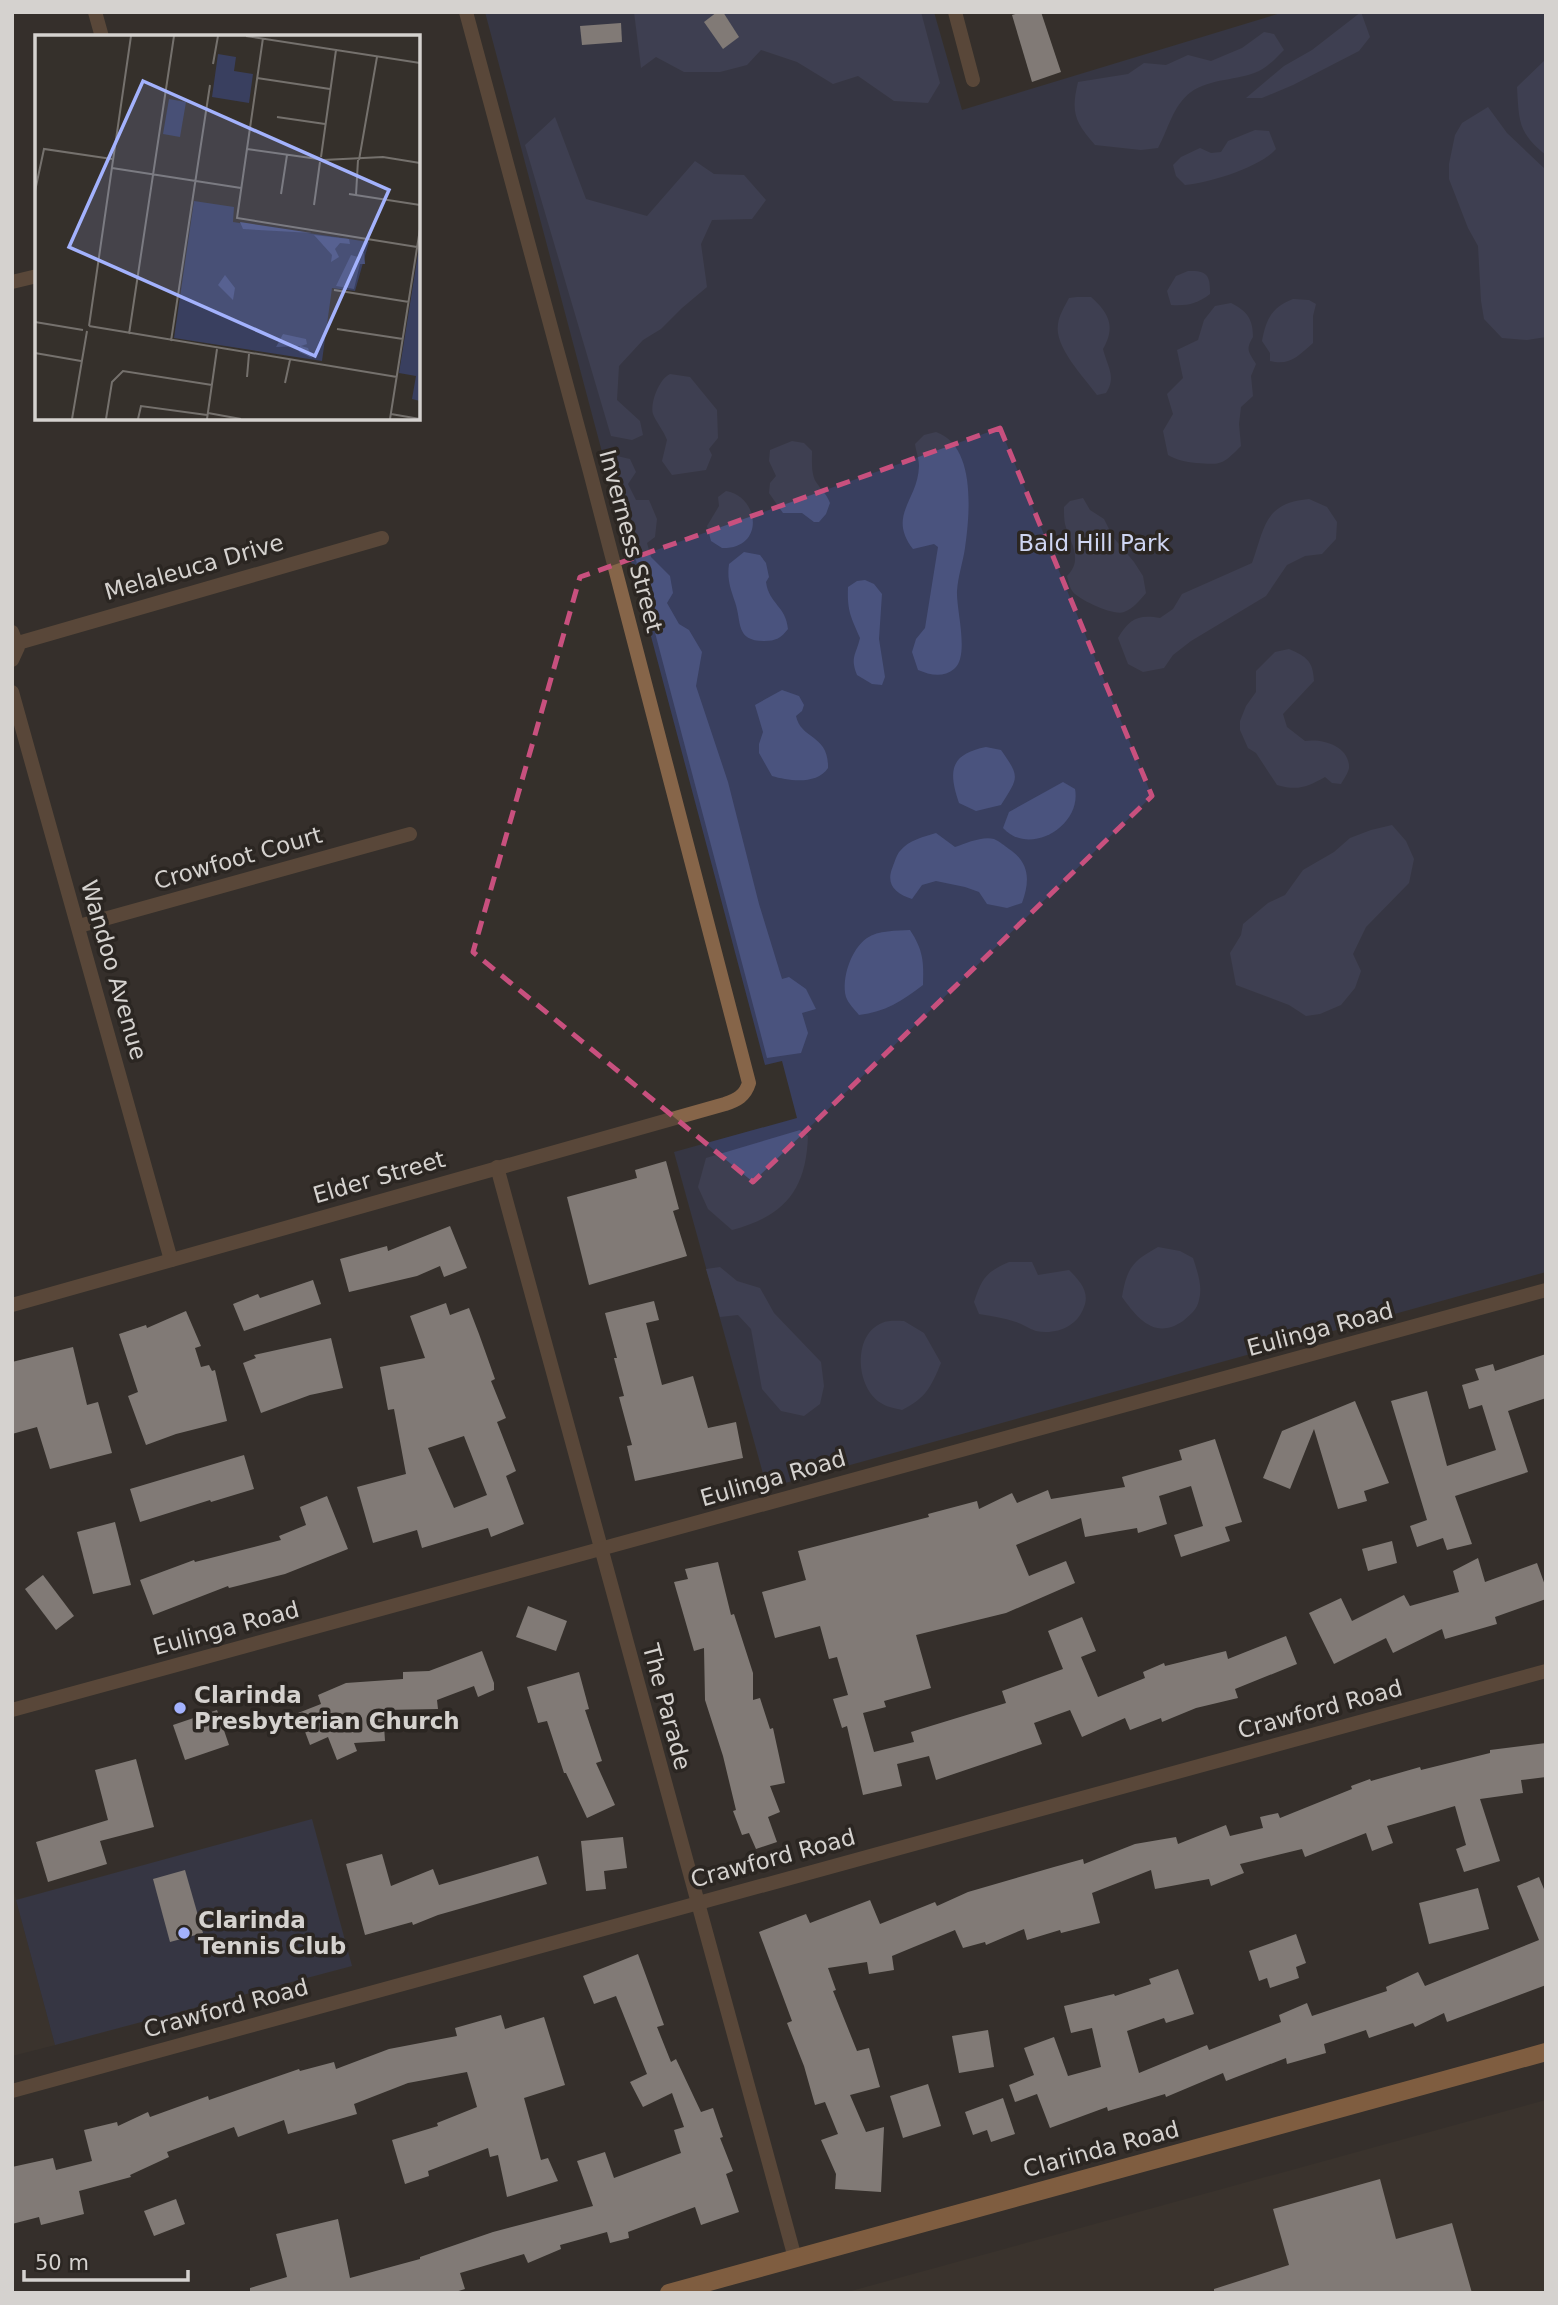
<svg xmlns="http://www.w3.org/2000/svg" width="1558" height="2305" viewBox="0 0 1558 2305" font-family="'DejaVu Sans',sans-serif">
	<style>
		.built { fill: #42382f }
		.green { fill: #393f5f }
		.forest { fill: #4a537e }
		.building { fill: #ddd6d0; fill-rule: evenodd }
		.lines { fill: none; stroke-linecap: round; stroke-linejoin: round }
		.minor { stroke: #866549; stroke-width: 14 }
		.primary { stroke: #da965a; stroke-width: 18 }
		.marked { fill: none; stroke: #c8507e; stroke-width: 5; stroke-dasharray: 14 9; stroke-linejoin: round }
		.poi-dot { fill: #a3b2fd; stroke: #2b2622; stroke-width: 2.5 }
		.labels { text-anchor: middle; stroke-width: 7; stroke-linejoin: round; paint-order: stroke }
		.street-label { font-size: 23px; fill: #d5d2cf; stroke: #2b2622 }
		.park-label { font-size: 23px; fill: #ced5f2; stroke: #2b2622 }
		.poi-label { font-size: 23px; font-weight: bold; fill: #d5d2cf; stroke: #2b2622; text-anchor: start }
		.inset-road { fill: none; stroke: #75716d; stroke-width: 2 }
		.view { fill: #a3b2fd; fill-opacity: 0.15; stroke: #a3b2fd; stroke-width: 3.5 }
		.inset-edge { fill: none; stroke: #d5d2cf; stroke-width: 3.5 }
	</style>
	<rect width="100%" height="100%" fill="#35302b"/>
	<g class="built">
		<path d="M12,1885l43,160 -43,11z"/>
		<path d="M1546,2100v193h-702z"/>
	</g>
	<g class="green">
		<path d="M485,12h449l28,98 322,-98h262v1260l-779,216 -93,-336 123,-34 -15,-57 -17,4z"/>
		<path d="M312,1819l40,147 -297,79 -39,-145z"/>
	</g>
	<g class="forest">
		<path d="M634,12h287l19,71 -12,20 -34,-2 -36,-25 -25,8 -36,-22 -36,-12 -14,15 -27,7h-36l-28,-15 -15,11z"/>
		<path d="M1361,12l9,25 -11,14 -66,34 -31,13h-16l38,-32 28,-16z"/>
		<path d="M1264,32l10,2 10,16c-8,8 -15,16 -25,21 -22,10 -48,7 -68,21 -18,13 -23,38 -33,56l-17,2 -46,-5c-21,-24 -24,-33 -17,-63l50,-8 16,-11 22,2 22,-10 23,6 31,-13z"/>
		<path d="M1546,59v96c-28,-22 -27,-34 -29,-68z"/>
		<path d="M1488,107l19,26 39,37v167l-19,3 -25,-2 -18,-19 -3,-18 -3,-55 -10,-18 -19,-49v-15l6,-29 7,-12z"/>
		<path d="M555,117l31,82 61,17 48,-55 19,13 30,1 22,25 -14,19 -40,1 -11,24 6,43 -25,21 -21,21 -18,11 -24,26 -2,34 23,21 3,14 -11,5 -21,-4 -86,-291z"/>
		<path d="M1255,130l14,1 7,18c-15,18 -67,34 -91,36l-9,-9 -3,-11 8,-8 19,-9 11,5 10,-1 7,-11z"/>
		<path d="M1188,271c20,-1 22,5 22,23 -13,10 -23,12 -39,11l-4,-14 9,-15z"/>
		<path d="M1077,297h14c18,16 25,30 12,52 4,17 14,28 3,44l-9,2c-13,-18 -43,-48 -39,-71 1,-9 7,-18 11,-26z"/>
		<path d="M1293,299l16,1 7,4 -3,12v27c-15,13 -23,23 -43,18v-8l-8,-12c4,-22 10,-34 31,-42z"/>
		<path d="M1231,303c16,8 22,16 22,34 -8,13 -4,15 3,27l-5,12 2,20 -12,11 -2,17 2,22c-19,19 -19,19 -45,17 -11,-1 -19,-3 -28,-8l-5,-24 10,-17 -6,-20 16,-16 -6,-28 21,-10 6,-20 11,-14z"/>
		<path d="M670,374l20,3 27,33 1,28 -9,11 3,6 -6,15 -34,5 -10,-14 5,-21c-3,-9 -11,-18 -14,-26 -3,-11 6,-35 17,-40z"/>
		<path d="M936,432c40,14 34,81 29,116 -2,14 -7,28 -8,43 -1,19 13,65 -3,78 -11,9 -24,6 -36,1l-6,-18 4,-13 9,-11 13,-81 -4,-3 -21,5c-26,-34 5,-48 6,-83 0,-7 -3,-15 -4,-22l9,-9z"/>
		<path d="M792,441l12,2 8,8c0,10 -1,23 4,31 6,9 10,11 14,21l-4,11 -7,8h-5l-12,-9h-19l-14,-20 1,-10 6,-7 -7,-15 1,-11z"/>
		<path d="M608,454l22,5 6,13 -8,12 8,16h13l8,19 -2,18 -8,6 4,14 19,19 3,17 -6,10 12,21 10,6 13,22 -6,34 32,96 31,122 23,75 7,-2 17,12 10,20 -14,4 6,20 -7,20 -34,5z"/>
		<path d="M726,491c34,6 39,58 -4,57l-11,-7 -4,-15 12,-20 -1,-9z"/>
		<path d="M1083,498l7,12 14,9 9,18 21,25 9,14 3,17c-6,7 -13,16 -22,19 -11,4 -44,-12 -51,-20 -4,-5 -4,-10 -6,-16 17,-17 3,-33 -2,-52 -1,-5 -1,-11 -1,-17l6,-6z"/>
		<path d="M1309,499l18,8 10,15 -1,17 -14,15 -17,2 -18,9 -21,31 -75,45 -18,14 -9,13 -21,4 -15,-8 -10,-26c11,-19 20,-24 42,-20l13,-9 9,-15 70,-31c13,-36 12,-60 57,-64z"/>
		<path d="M744,552l16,3 6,8 3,14 -3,5c3,22 20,24 22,47 -7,9 -12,12 -24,12 -29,0 -22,-19 -29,-39 -5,-15 -8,-23 -6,-38z"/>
		<path d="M865,580l9,4 8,10 -3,45 6,38 -3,8 -10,-1 -15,-9c-7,-18 -1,-20 3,-37 -9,-21 -13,-27 -12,-51l9,-6z"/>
		<path d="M1289,649c18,8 24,12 25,32l-31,33 4,13 18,14c17,-3 45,5 44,27 -1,5 -5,11 -8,16l-9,-1 -7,-6c-18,10 -27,14 -48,8l-21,-32 -8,-5 -8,-18v-9l6,-15 10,-14v-21l19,-19z"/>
		<path d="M782,690l17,6 5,9 -2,6 -6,5c5,24 33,18 32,52 -11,17 -39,13 -56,8l-13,-23v-9l4,-12 -8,-27z"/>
		<path d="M986,747l15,3c19,27 18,27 0,55l-25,6 -17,-8c-11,-32 -9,-49 27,-56z"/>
		<path d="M1063,782l12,7c7,37 -46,68 -72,39l6,-16z"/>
		<path d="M1392,825l14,16 8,18 -5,24 -43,44 -13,27 8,17 -6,17 -14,17 -21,9 -14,2 -17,-11 -53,-20 -6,-32 11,-18 2,-11 25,-21 17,-8 18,-25 31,-18 16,-14 21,-8z"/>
		<path d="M936,833l19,14c12,-4 27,-11 39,-8 5,2 11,7 15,10 21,14 21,32 13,54l-15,5 -20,-4 -8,-12 -14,-5 -29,-6 -14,4 -10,14c-17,-5 -27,-15 -19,-33 2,-5 4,-12 7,-15 9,-11 23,-14 36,-18z"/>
		<path d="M910,930c13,20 14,31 13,55 -21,16 -38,27 -64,30 -4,-5 -11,-12 -13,-18 -5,-18 5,-48 21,-59 11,-8 30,-7 43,-8z"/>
		<path d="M800,1130l8,6c-2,55 -24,80 -76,94l-24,-21 -10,-22 8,-29z"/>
		<path d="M1158,1247l22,4 13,7c4,13 10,28 6,42 -2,10 -9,15 -16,21 -28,19 -45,-2 -61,-24 5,-30 11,-36 36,-50z"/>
		<path d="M1009,1262h23l6,13 31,-5c11,11 21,22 15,37 -7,20 -28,28 -48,24 -7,-2 -13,-7 -20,-9 -12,-4 -25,-6 -37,-8l-5,-12c8,-24 12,-30 35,-40z"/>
		<path d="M720,1267l17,14 23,7 14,25 47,49 3,24 -4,18 -16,12 -23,-5 -19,-22 -11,-60 -13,-14 -18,2 -14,-48z"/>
		<path d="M904,1321l20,12 17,30c-10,24 -15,35 -39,47 -7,-2 -16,-3 -21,-7 -25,-15 -29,-68 1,-80 6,-3 16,-2 22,-2z"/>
	</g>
	<g class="building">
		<path d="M717,12h6l16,25 -16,12 -19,-27z"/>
		<path d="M1022,12h19l20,60 -29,10 -20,-67z"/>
		<path d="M621,23l1,19 -40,3 -2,-19z"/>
		<path d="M666,1161l13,48 -6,2 14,45 -98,29 -22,-88 70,-19 -2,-8z"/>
		<path d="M450,1226l17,42 -23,9 -4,-11 -23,10 -68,16 -9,-33 47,-13 1,5z"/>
		<path d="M313,1280l8,24 -77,27 -11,-27 25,-10 2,4z"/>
		<path d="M654,1301l5,19 -13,3 16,62 31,-9 15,52 28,-6 7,36 -108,23 -8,-35 5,-1 -13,-48 5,-1 -10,-38h3l-12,-45z"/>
		<path d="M446,1303l4,12 19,-7 10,26 16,45 -4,2 15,37 -9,4 19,49 -10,5 18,48 -33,13 -3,-9 -66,20 -5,-18 -44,13 -16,-56 49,-13 -12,-65 -6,1 -8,-43 45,-9 -15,-42zM464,1436l23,59 -33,13 -26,-60z"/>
		<path d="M186,1311l15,35 -6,2 6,19 8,-2 3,6 3,-1 12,51 -51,13 -30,11 -18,-49 10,-4 -19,-58 27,-9 1,3z"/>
		<path d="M331,1338l12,50 -33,7 -49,18 -18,-50 13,-5 -2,-3z"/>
		<path d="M73,1347l14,58 11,-3 14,51 -62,16 -13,-42 -25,7v-72z"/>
		<path d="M1546,1354v44l-38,13 20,61 -73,24 17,48 -25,6 -4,-12 -26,9 -7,-21 17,-6 -36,-119 36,-10 20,75 49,-16 -14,-45 -13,4 -7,-24 17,-5 -4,-11 18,-5 2,7z"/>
		<path d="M1355,1401l34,82 -25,8 3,10 -29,8 -24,-80 -24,60 -27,-11 19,-47z"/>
		<path d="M1215,1439l27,83 -17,5 5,14 -49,16 -7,-22 29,-9 -12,-40 -32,10 8,28 -29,9 -1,-5 -52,9 -4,-19 -65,27 13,31 37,-15 9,22 -69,30 -90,22 15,53 -47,13 2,6 -23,6 11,39 40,-10 -3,-10 95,-29 -4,-12 61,-22 -15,-38 34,-14 14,34 -15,6 17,40 47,-19 -2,-6 21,-9 1,3 61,-15 2,8 58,-23 11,28 -62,25 3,9 -42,10 -34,14 -1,-4 -31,12 -5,-12 -43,19 -12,-27 -36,13 8,21 -106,36 -7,-24 -32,8 5,22 -39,9 -16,-69 -5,2 -9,-29 15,-4 -11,-38 -8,2 -9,-33 -45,12 -13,-46 44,-12 -8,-29 131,-34 -1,-3 49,-13 2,8 33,-16 5,10 31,-13 3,9 74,-12 -3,-10 60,-17 -3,-10z"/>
		<path d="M244,1455l10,34 -43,13 -1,-2 -70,22 -10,-33z"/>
		<path d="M327,1496l21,53 -63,25 -56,14 -1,-2 -75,29 -13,-35 54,-20 1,2 86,-22 -2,-4 27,-11 -6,-18z"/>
		<path d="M115,1522l16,63 -38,9 -16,-62z"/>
		<path d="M1392,1541l5,22 -29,8 -6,-22z"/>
		<path d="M1478,1558l7,24 52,-19 9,25v11l-51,18 2,7 -52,15 -3,-10 -49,24 -7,-15 -52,26 -25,-51 32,-15 11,23 52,-26 6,11 49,-14 -6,-21z"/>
		<path d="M718,1562l13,53 3,-1 19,59v27l7,-2 10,31 3,-1 12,55 -15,3 10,26 -12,5 9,25 -21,7 -7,-16 -7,2 -9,-24 3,-1 -13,-54 -18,-56 -1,-52 -10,3 -20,-69 14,-3 -3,-10z"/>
		<path d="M43,1575l31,41 -18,14 -31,-41z"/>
		<path d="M528,1606l39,15 -11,30 -40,-14z"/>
		<path d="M482,1651l12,32v7l-16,7 -4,-11 -37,14 1,9 -55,1 2,31 -31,2 3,8 -20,9 -9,-23 -18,8 -12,-32 23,-9 -3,-9 28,-12 57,-4v-7l26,-1z"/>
		<path d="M579,1672l10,37 -4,1 17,51 -6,2 19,42 -28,13 -21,-45h-2l-17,-52 -9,2 -11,-36z"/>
		<path d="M217,1710l12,35 -44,15 -12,-35z"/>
		<path d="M1546,1743v34l-25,3 2,13 -43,6 20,62 -36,11 -8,-23 10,-4 -11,-39 -68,20 6,17 -21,8 -6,-18 -61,24 -3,-8 -62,15 4,9 -33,13 -2,-7 -54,10 -4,-19 -59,23 8,30 -39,10 -1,-3 -33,10 -3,-11 -38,16 -1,-3 -22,6 -8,-18 -63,26 2,14 -25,4 -2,-12 -39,6 8,22 -3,1 24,60 12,-3 11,39 -30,8 16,37 18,-5 -3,65 -46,-3 1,-15 -15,-34 17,-6 -13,-32 -10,3 -11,-39 -17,-43 5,-2 -33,-89 47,-18 4,9 60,-23 10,24 55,-22 2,4 31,-14 86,-25 29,-8 1,5 51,-20 41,-7 2,7 48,-19 4,11 33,-8 -3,-11 18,-4 2,5 72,-29 -1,-3 19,-7 1,2 49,-14 1,3 69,-17v-3z"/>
		<path d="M136,1759l18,68 -54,14 7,23 -59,18 -12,-40 72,-22 -13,-50z"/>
		<path d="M623,1837l4,31 -23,3 2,18 -20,2 -5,-50z"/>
		<path d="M382,1854l9,32 42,-17 6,16 99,-29 9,28 -109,31 -25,10 -1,-3 -47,13 -19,-71z"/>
		<path d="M185,1870l18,63 -33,9 -17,-63z"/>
		<path d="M1539,1877l7,17v91l-99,37 -3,-9 -29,14 -2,-4 -44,15 -3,-8 -42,14 2,9 -39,11 -1,-6 -60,23 -3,-8 -57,24 -1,-3 -57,17 -1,-4 -57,21 -13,-34 -22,8 -6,-17 25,-10 -10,-27 30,-11 14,39 33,-9 -9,-39 -21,5 -7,-27 50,-12 1,2 36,-12 -2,-5 29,-10 16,45 -28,9 -2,-5 -37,13 12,42 68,-28 2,5 72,-28 -2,-7 28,-12 5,13 75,-25 -1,-4 32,-15 7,14 114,-46 -22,-54z"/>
		<path d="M1478,1888l11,41 -60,15 -10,-41z"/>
		<path d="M1296,1934l10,29 -10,4 3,11 -29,10 -3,-10 -8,3 -10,-30z"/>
		<path d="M638,1954l26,71 -7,2 14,35 5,-3 25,53 12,-4 10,29 -3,1 13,33 -7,3 13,38 -38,13 -6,-18 -67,25 1,6 -19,5 -3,-11 -47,13 1,4 -33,14 -4,-9 -64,19 5,16 -13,4h-202v-5l37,-11 -11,-43 62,-15 12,59 70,-19v-2l73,-25 100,-26 -16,-45 28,-9 9,26 67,-25 -7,-23 10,-3 -12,-34 -29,14 -13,-25 17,-8 -31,-78 -22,8 -11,-28z"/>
		<path d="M501,2015l4,14 39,-12 21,68 -41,13 17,62 7,-2 10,23 -51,16 -9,-42 -8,2 -2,-9 -60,23 1,5 -24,8 -13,-44 46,-14 -1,-3 40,-16 -10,-35 -59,11 -54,21 3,10 -69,20 -4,-14 -46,17 -4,-10 -67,25 2,5 -39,18 1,2 -52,14 5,23 -43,11 -2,-8 -27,7v-57l41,-9 3,12 36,-9 -8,-31 33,-8 1,4 30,-14 2,5 58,-21 1,4 90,-31 1,2 34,-9 2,7 53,-20 68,-13 -2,-8z"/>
		<path d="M988,2030l6,37 -35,6 -7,-37z"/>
		<path d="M928,2084l13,42 -38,12 -13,-42z"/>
		<path d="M1003,2098l12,36 -24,8 -4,-12 -14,5 -8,-23z"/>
		<path d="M1380,2179l16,60 56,-16 20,70h-258v-4l75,-24 -16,-56z"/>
		<path d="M176,2199l9,25 -31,12 -10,-25z"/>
	</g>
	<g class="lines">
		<g class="minor">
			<path d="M95,12l7,25"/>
			<path d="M955,12l18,68"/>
			<path d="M12,282l25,-6"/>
			<path d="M12,632l6,15 -6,13"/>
			<path d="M18,643l364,-105"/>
			<path d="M12,692l159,568"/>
			<path d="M79,926l331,-92"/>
			<path d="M497,1167l298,1091"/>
			<path d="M12,1305l713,-201c12,-4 20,-8 24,-21l-159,-611 -124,-460"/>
			<path d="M12,1710l1534,-420"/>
			<path d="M12,2091l1534,-420"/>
		</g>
		<path class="primary" d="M669,2293l877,-241"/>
	</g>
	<path d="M0 0H1558V2305H0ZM1000,428l152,368 -399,386 -280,-230 107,-375z" fill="#35302b" fill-opacity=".55" fill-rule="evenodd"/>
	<path class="marked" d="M1000,428l152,368 -399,386 -280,-230 107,-375z"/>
	<g class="poi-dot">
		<circle cx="180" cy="1708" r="7"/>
		<circle cx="184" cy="1933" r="7"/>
	</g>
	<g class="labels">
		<g class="street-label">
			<text transform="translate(631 541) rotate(75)" y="8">Inverness Street</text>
			<text transform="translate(194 567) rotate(-16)" y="8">Melaleuca Drive</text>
			<text transform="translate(238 858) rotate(-16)" y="8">Crowfoot Court</text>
			<text transform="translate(114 970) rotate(74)" y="8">Wandoo Avenue</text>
			<text transform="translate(379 1177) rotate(-16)" y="8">Elder Street</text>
			<text transform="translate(1320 1329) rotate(-15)" y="8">Eulinga Road</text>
			<text transform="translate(773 1478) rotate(-16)" y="8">Eulinga Road</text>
			<text transform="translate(226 1628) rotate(-15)" y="8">Eulinga Road</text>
			<text transform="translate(667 1707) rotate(75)" y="8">The Parade</text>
			<text transform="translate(1320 1709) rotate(-15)" y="8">Crawford Road</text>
			<text transform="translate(773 1858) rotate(-15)" y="8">Crawford Road</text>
			<text transform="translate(226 2008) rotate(-15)" y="8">Crawford Road</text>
			<text transform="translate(1101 2149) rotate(-15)" y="8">Clarinda Road</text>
		</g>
		<g class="park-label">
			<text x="1094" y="551">Bald Hill Park</text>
		</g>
		<g class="poi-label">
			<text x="194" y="1703">Clarinda<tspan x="194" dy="26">Presbyterian Church</tspan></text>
			<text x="198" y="1928">Clarinda<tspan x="198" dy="26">Tennis Club</tspan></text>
		</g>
	</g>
	<g transform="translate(35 35)">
		<rect width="385" height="385" fill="#35302b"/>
		<path d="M183,19l18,3 -2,14 19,3 -4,29 -37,-6zM134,64l17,3 -6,35 -17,-3zM159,166l40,6 -1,15 136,20 -14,49 -23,-3 -10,73 -148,-23zM385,206v160l-8,-2 4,-23 -17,-3z" fill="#393f5f"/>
		<path d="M205,187l72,11 -69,-4zM279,200l35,4 1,5 -10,-1 -5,6 4,8 -8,5 1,-7zM329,217l1,12h-5l-6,25 -18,-3 15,-31 7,2zM190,240l10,13 -2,12 -15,-15zM248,299l23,5 1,5 -6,2 7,2 4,10 -13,-6 1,-6 -24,1z" fill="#4a537e"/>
		<path class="inset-road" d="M211,1l174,27M228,3l-26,180 180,29M178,29l5,-28M222,43l73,11M242,82l48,7M212,114l71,10M286,122l15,-107M288,125l60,-3 37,6M324,125l18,-103M77,133l129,20M0,156l9,-42 68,10M246,159l6,-39M314,159l71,11M321,160l2,-35M279,170l6,-43M299,255l75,12M0,287l48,8M54,291l308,51M54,291l42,-290M302,294l66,10M94,299l45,-298M136,306l39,-256M0,318l46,8M212,342l2,-23M250,348l5,-23M173,378l33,6M356,379l29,5M37,384l15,-88M71,384l6,-37 11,-11 89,14M103,384l3,-13 66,9M172,384l10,-70M355,384l30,-190"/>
		<path class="view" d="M108,46l246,109 -74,166 -246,-109z"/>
		<rect width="385" height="385" class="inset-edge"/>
	</g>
	<rect width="1558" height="2305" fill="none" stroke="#d5d2cf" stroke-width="28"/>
	<path d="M24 2270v10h164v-10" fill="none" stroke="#d5d2cf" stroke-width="3.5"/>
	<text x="35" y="2270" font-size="21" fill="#d5d2cf" stroke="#2b2622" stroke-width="5" paint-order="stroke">50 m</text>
</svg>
